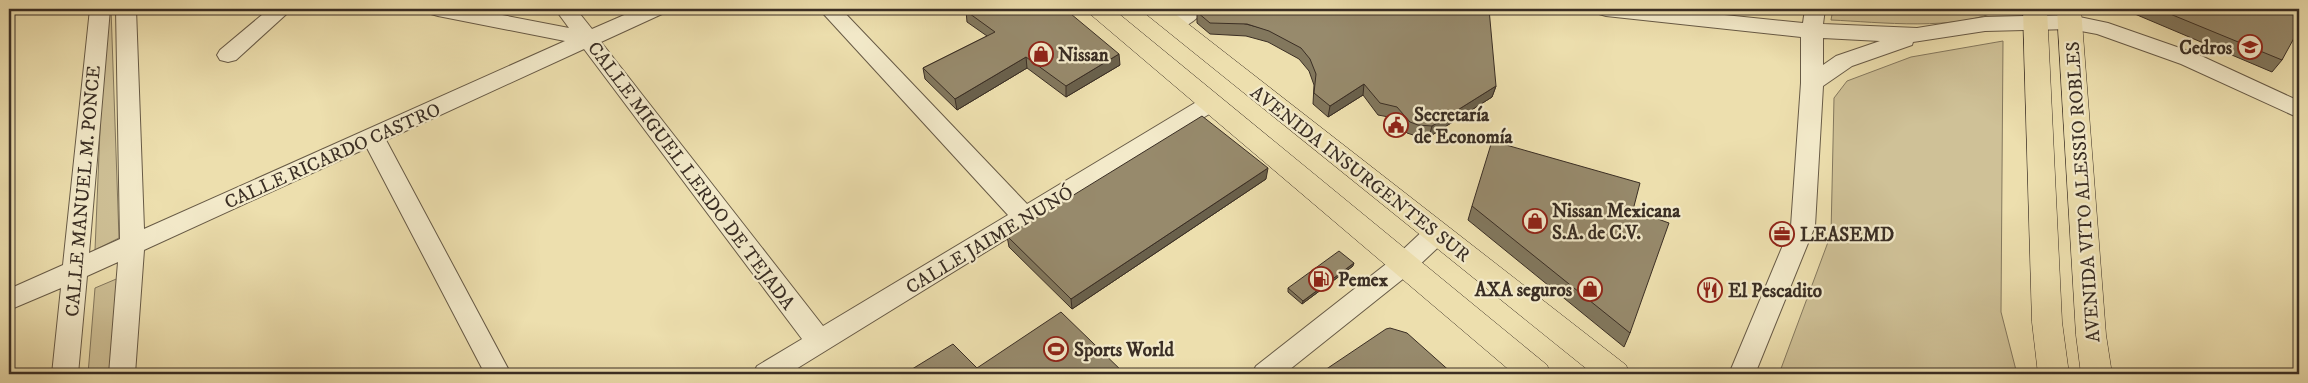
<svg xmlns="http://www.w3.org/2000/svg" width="2308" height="383" viewBox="0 0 2308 383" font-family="'IM FELL DW Pica',serif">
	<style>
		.green { fill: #cfc197; stroke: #84785e }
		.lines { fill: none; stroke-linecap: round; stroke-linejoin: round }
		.minor-casing { stroke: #675a46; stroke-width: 2 }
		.major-casing { stroke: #3a2e24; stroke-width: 1 }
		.minor { fill: #f3eaca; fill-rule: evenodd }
		.major { fill: #eddfae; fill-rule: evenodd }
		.wall { fill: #82775d; stroke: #3a2e24 }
		.shaded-wall { fill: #6a614c; stroke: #3a2e24 }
		.building { fill: #978a6c; stroke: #3a2e24 }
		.labels { text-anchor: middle; stroke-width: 4.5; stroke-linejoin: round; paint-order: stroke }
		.poi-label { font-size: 19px; font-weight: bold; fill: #3a2e24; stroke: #f3eaca; text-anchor: start }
		.street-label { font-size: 19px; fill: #3a2e24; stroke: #f3eaca }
	</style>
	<rect width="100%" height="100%" fill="#eddfae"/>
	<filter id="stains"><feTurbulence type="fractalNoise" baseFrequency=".004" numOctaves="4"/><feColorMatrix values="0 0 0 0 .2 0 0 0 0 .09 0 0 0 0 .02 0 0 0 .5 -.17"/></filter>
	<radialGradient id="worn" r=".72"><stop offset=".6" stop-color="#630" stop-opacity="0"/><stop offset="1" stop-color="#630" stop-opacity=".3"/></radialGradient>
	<g class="green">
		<path d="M111,9l8,229 -24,12 10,-240z"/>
		<path d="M1833,9h168c-43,23 -122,13 -170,11z"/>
		<path d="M2003,41l-2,271 16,62h-238l52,-140 3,-136 13,-17 64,-24z"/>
		<path d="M121,277l-11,97h-22l7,-86z"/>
	</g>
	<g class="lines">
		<defs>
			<g id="minor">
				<path d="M90,9h20l-21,244 31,-14 -4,-230h20l8,220 421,-188 -127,-25 -7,-2 -3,-5h43l98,19 -14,-19h21l16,20 46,-20h27l-3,5 -61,28 222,284 185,-111 -189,-206h22l186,195 176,-106 8,-3 8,3 3,5 -3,5 -431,266h-35l4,-8 45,-27 -218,-290 -198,91 125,234h-26l-118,-226 -223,102 -9,124h-26l9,-112 -31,14 -9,98h-26l9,-86 -52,22v-21l54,-24z"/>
				<path d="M269,9h23l-56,51 -8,2 -8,-2 -3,-5 3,-5z"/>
				<path d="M1180,9h24c-7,12 -25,24 -38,20l-3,-5z"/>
				<path d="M1596,9h71l136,14 2,-14h20l-2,15 94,4 68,-11 85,-2 38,8 89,31 102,47v17l-118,-54 -84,-30 -27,-5 -85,2 -72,11 -1,3 -60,21 -29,20 -8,140 -60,148h-26l62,-148 10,-143v-46l-195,-21 -7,-2zM1823,38l57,3 -44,15 -13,9z"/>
				<path d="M1437,224l9,2 3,7 -3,7 -33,31 -129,103h-32l4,-8 139,-109 33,-31z"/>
			</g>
			<g id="major">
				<path d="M1086,9h27l434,356 4,9h-37l-424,-360z"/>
				<path d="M1142,9h27l457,356 4,9h-37l-447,-360z"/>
				<path d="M2023,9h24l15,313 7,52h-31l-6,-52z"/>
				<path d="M2057,9h24l25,326 6,39h-31l-5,-39z"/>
			</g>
		</defs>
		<use href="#minor" class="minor-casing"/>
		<use href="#major" class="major-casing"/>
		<use href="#minor" class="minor"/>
		<use href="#major" class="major"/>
	</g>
	<g class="wall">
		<path d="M2123,9h176l-17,51 -10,12z"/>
		<path d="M966,11l154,54 -54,32 -39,-29 -70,42 -32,-31 -2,-11 64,-32 -20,-14z"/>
		<path d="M1197,12l299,74 -4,11 -63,40 -13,-1 -9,-3 -13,-15 -16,-3 -15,-20 -35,22 -15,-13 1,-19 -5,-14 -10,-12 -31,-17 -22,-6 -36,-2 -13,-11z"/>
		<path d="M1266,179l-194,130 -63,-62 -2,-11z"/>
		<path d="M1472,206l161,4 -3,123 -6,14 -156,-127z"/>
		<path d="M1353,266l-51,38 -14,-12v-4z"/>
	</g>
	<g class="shaded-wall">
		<path d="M1119,54l1,11 -54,32v-11z"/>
		<path d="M1026,57l1,11 -70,42 -2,-11z"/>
		<path d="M1364,84l-1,11 -35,22 2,-11z"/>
		<path d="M1496,86l-4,11 -63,40 3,-11z"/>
		<path d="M1268,168l-2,11 -194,130 -1,-10z"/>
		<path d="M1354,263l-1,3 -51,38 1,-3z"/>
	</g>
	<g class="building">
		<path d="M970,9h95l54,45 -53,32 -40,-29 -71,42 -32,-31 72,-36 -29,-21z"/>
		<path d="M1201,9h288l7,77 -64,40 -14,-1 -8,-3 -13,-15 -17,-4 -16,-19 -34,22 -16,-13 2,-19 -6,-15 -9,-11 -32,-17 -22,-7 -37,-1 -13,-11z"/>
		<path d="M2158,9h141v20l-17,31z"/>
		<path d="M1202,116l66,52 -197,131 -64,-63z"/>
		<path d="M1492,141l148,42 -7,27 36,13 -39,110 -158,-127z"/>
		<path d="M1339,251l15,12 -51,38 -15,-13z"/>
		<path d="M1061,312l64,62h-221l49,-30 24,24z"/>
		<path d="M1390,328l17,5 46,41h-134l67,-45z"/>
	</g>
	<defs>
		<symbol id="school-ring" viewBox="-11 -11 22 22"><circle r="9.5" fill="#f3eaca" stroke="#8f2418" stroke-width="1.5"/><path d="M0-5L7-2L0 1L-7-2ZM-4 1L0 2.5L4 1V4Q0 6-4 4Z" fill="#8f2418"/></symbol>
		<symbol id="shop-ring" viewBox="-11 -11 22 22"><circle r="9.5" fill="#f3eaca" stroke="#8f2418" stroke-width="1.5"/><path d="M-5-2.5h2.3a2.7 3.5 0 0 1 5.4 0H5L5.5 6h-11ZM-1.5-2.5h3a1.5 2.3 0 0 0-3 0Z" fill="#8f2418"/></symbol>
		<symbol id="civic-ring" viewBox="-11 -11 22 22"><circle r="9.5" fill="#f3eaca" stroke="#8f2418" stroke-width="1.5"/><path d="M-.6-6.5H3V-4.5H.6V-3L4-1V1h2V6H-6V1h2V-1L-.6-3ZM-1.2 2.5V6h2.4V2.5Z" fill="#8f2418"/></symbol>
		<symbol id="office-ring" viewBox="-11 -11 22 22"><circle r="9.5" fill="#f3eaca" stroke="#8f2418" stroke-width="1.5"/><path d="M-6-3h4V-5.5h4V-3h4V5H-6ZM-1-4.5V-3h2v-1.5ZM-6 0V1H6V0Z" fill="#8f2418"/></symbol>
		<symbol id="fuel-ring" viewBox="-11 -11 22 22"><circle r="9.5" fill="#f3eaca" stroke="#8f2418" stroke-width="1.5"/><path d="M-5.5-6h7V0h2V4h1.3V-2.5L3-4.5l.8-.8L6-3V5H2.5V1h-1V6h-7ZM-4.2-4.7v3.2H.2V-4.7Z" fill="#8f2418"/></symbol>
		<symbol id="restaurant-ring" viewBox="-11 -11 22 22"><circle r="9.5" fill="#f3eaca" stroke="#8f2418" stroke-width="1.5"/><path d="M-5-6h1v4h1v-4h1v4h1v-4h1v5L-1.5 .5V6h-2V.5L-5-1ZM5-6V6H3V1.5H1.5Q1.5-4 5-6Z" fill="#8f2418"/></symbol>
		<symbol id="stadium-ring" viewBox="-11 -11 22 22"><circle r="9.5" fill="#f3eaca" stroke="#8f2418" stroke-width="1.5"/><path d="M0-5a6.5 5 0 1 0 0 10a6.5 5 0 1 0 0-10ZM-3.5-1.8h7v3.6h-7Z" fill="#8f2418"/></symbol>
	</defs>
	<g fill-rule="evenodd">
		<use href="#school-ring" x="2236" y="33" width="28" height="28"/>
		<use href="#shop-ring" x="1027" y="40" width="28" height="28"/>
		<use href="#civic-ring" x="1382" y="111" width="28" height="28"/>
		<use href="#shop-ring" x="1521" y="207" width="28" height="28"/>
		<use href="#office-ring" x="1768" y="220" width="28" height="28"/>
		<use href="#fuel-ring" x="1307" y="265" width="28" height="28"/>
		<use href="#shop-ring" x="1576" y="275" width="28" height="28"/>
		<use href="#restaurant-ring" x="1696" y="276" width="28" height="28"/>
		<use href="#stadium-ring" x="1042" y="335" width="28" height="28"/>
	</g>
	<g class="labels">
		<g class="poi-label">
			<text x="2232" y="54" text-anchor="end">Cedros</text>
			<text x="1058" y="61">Nissan</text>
			<text x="1414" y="121">Secretaría<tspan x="1414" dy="22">de Economía</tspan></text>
			<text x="1552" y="217">Nissan Mexicana<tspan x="1552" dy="22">S.A. de C.V.</tspan></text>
			<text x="1800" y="241">LEASEMD</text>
			<text x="1338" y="286">Pemex</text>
			<text x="1572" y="296" text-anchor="end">AXA seguros</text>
			<text x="1728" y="297">El Pescadito</text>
			<text x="1074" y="356">Sports World</text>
		</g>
		<g class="street-label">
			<text transform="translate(332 155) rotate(-24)" y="7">CALLE RICARDO CASTRO</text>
			<text transform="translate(1361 173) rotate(38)" y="7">AVENIDA INSURGENTES SUR</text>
			<text transform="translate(692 175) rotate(53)" y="7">CALLE MIGUEL LERDO DE TEJADA</text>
			<text transform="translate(82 191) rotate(-85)" y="7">CALLE MANUEL M. PONCE</text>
			<text transform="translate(2082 192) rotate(-94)" y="7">AVENIDA VITO ALESSIO ROBLES</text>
			<text transform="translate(989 239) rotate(-31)" y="7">CALLE JAIME NUNÓ</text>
		</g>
	</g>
	<rect width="2308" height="383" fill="none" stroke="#eddfae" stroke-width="30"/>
	<rect x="10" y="10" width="2288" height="363" fill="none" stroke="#3a2e24" stroke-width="2.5"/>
	<rect x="15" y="15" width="2278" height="353" fill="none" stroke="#3a2e24"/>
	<rect width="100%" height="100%" filter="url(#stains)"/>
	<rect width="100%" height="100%" fill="url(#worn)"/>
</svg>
